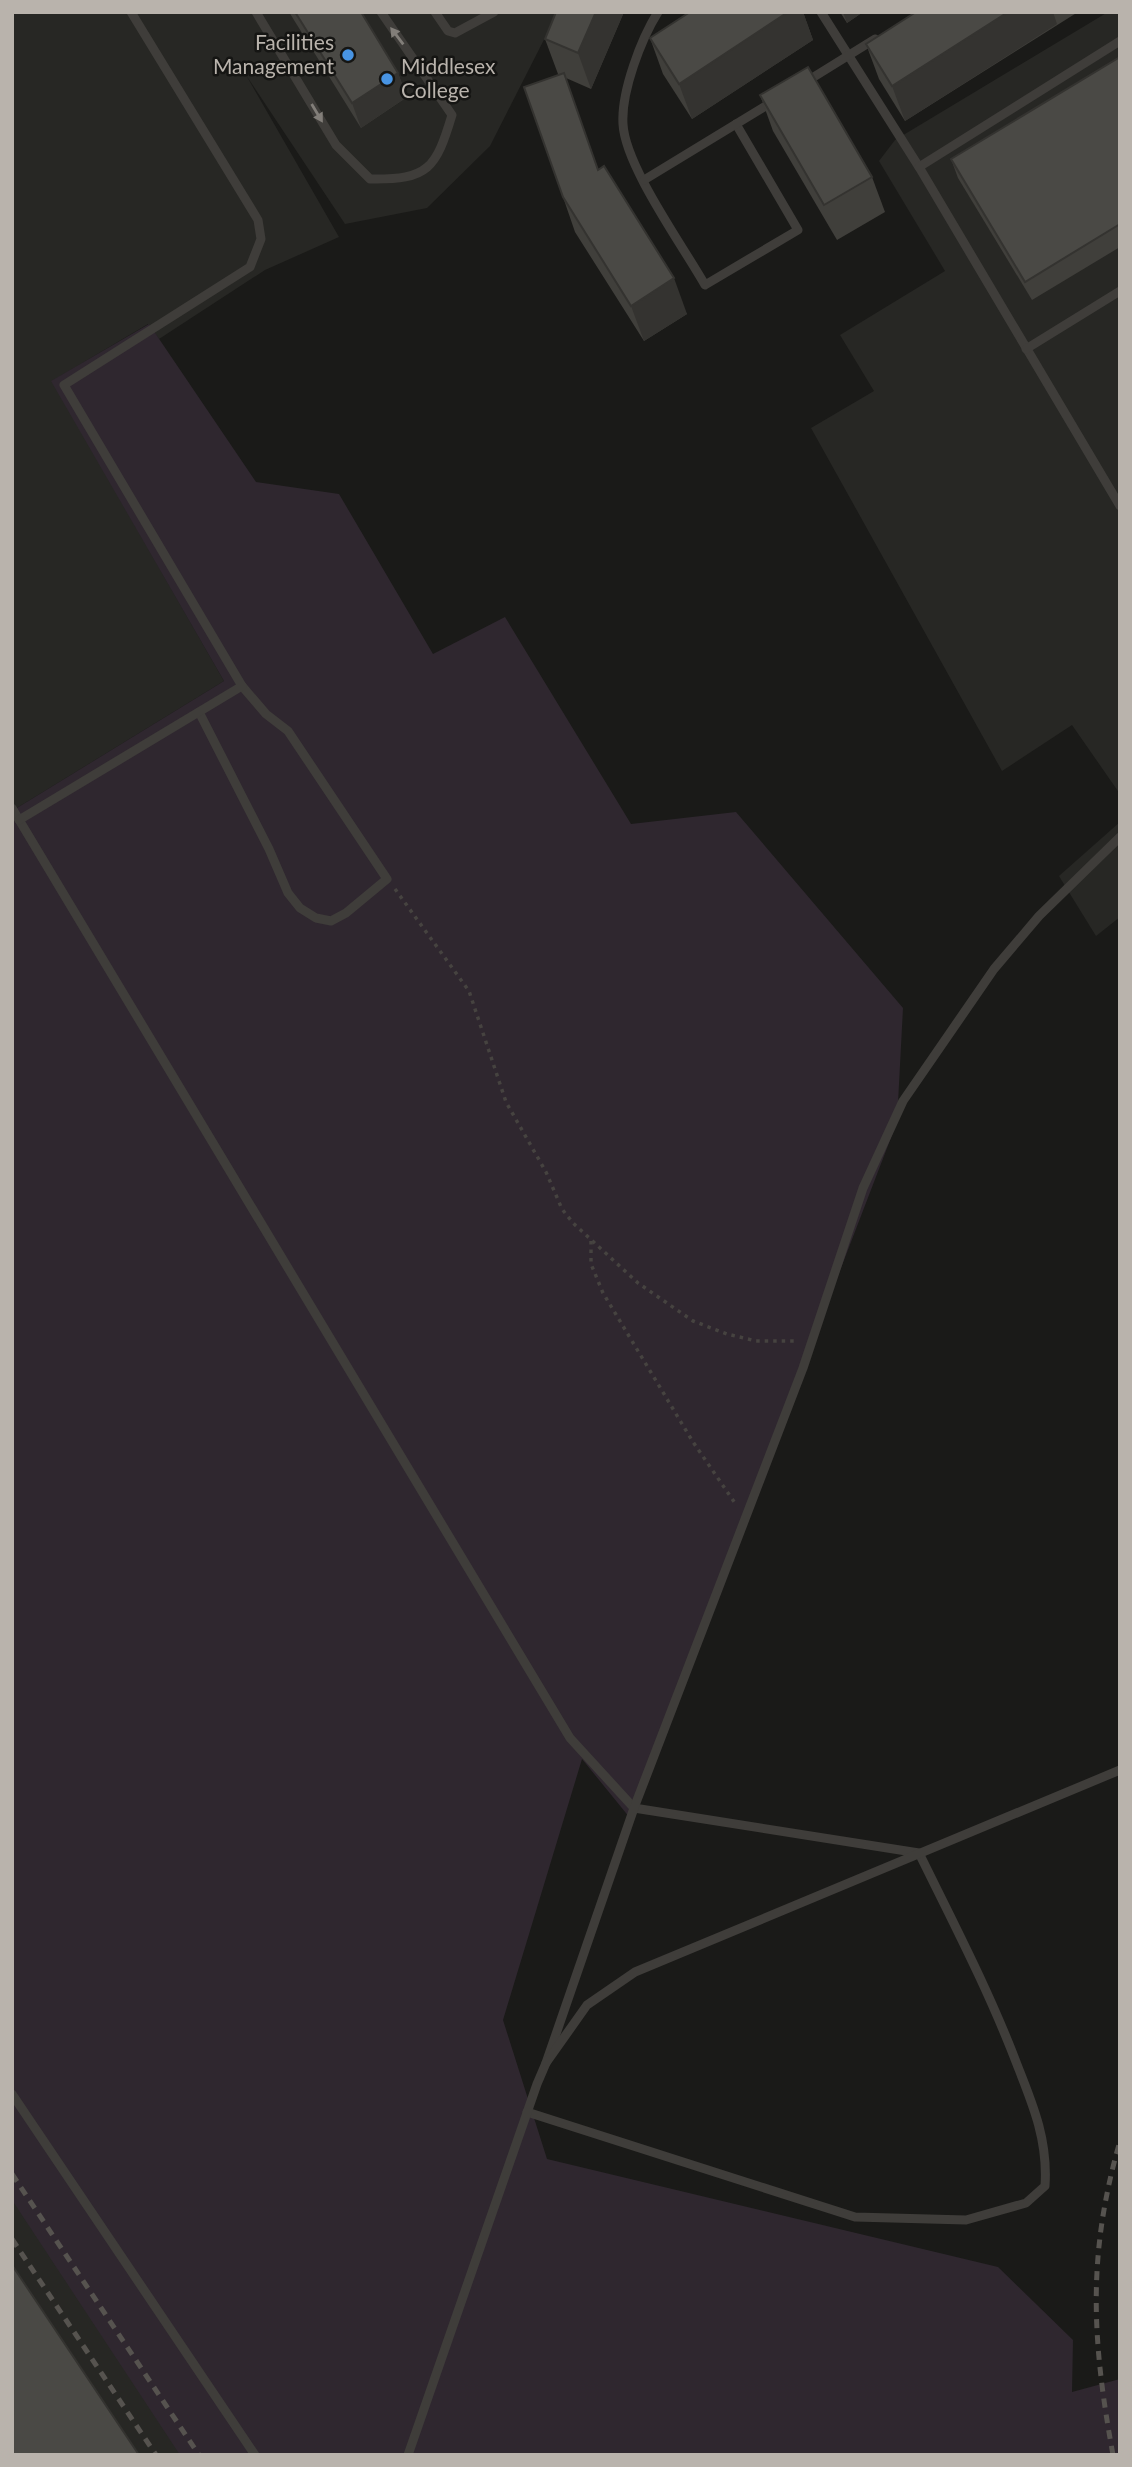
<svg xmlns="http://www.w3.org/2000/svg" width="1132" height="2467" viewBox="0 0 1132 2467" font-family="Lato,sans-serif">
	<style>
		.built { fill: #272724 }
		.green { fill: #2f272f }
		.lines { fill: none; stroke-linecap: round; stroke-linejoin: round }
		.path { stroke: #464340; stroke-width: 3.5; stroke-dasharray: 3.5 5; stroke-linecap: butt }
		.service { stroke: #3f3d3a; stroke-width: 9 }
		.rail { stroke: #56534f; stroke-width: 5; stroke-dasharray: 9 7; stroke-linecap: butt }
		.wall { fill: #403f3b }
		.shaded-wall { fill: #343330 }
		.building { fill: #4a4945; stroke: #343330; stroke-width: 2 }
		.oneway { fill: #827e79 }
		.poi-dot { fill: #4894e3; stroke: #151513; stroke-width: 2.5 }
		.labels { text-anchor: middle; stroke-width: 5; stroke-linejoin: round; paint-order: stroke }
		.poi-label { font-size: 21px; fill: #b9b3ac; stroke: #151513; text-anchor: end }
	</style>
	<rect width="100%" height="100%" fill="#1a1a18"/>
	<g class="built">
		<path d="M12,12h546l-68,134 -63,62 -82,16 -99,-149 93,162 -74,33 -106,69 -11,-15 -96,57 172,300 -212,130z"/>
		<path d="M1108,12h12v782l-48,-69 -70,46 -191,-343 63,-37 -34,-56 105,-64 -66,-110 16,-21z"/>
		<path d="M1120,822v95l-24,19 -37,-60z"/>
		<path d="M12,2122l224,333h-224z"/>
	</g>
	<path class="green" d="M149,324l107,158 83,12 94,160 72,-37 126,207 105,-12 167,196 -6,114 -267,696 -48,-59 -79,261 44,139 451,108 75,73 -1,52 48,-13v76h-940l-168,-255v-1389l212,-130 -173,-300z"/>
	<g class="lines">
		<g class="path">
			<path d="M395,889l74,102 37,111 40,70 16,37 11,14 65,60 55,38 34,13 29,7h42"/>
			<path d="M591,1241v23l12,29 90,149 44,64"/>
		</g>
		<g class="service">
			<path d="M256,12l80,133 34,34c59,1 66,-11 82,-64l-71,-103"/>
			<path d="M435,12l13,19 7,2 39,-21"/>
			<path d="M658,12c-17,27 -37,80 -35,112 2,42 60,122 82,161l93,-55 -62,-106"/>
			<path d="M821,12l98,155"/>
			<path d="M1120,41l-201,126 201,339"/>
			<path d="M804,83l71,-44"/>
			<path d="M644,180l130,-79"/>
			<path d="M1026,349l94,-58"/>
			<path d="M199,712l70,137 19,44 12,15 16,10 15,3 15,-8 41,-34 -99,-148 -22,-17 -24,-28"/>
			<path d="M12,808l558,930 64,70 285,45c35,71 71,140 99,214 16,40 30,75 27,119l-19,17 -60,17 -111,-3 -328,-105"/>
			<path d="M19,820l223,-134 -178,-301 186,-118 11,-28 -3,-19 -127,-208"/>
			<path d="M546,2063l88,-255 169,-440 60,-180 40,-87 91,-132 45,-53 81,-79"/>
			<path d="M12,2094l243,361"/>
			<path d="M408,2455l129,-371 9,-21 41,-58 48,-33 485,-202"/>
		</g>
		<g class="rail">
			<path d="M12,2174l187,281"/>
			<path d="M12,2239l144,216"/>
			<path d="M1113,2455c-21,-115 -26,-200 7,-314"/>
		</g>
	</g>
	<g class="wall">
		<path d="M289,12h72l37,61 9,24 -46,31z"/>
		<path d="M556,12h68l-33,77 -25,-11 32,91 89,145 -43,27 -69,-109 -12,-35 -5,-123 -13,-35z"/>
		<path d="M690,12h113l10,28 -121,79 -29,-45 -13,-36z"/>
		<path d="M840,12h23l-16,11z"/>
		<path d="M916,12h162l-173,109 -26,-42 -13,-35z"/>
		<path d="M1120,57v190l-88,53 -74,-122 -7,-19z"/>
		<path d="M760,95l112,82 13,35 -48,28 -64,-109z"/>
	</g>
	<g class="shaded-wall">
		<path d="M596,12h28l-33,77 -13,-36z"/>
		<path d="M788,12h15l10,28 -121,79 -13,-35z"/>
		<path d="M843,12h20l-16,11z"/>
		<path d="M1008,12h45l4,12 -152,97 -13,-35z"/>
		<path d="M398,73l9,24 -46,31 -9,-25z"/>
		<path d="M674,278l13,36 -43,27 -13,-35z"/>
	</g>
	<g class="building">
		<path d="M295,12h66l37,61 -46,30z"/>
		<path d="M556,12h40l-18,41 -33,-14z"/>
		<path d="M690,12h98l-109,72 -29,-46z"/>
		<path d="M916,12h92l-116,74 -26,-42z"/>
		<path d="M1120,57v167l-95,58 -74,-123z"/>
		<path d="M808,67l64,110 -48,28 -64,-110z"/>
		<path d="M564,73l34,97 6,-4 70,112 -43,28 -68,-109 -39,-110z"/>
		<path d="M12,2265l127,190h-127z"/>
	</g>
	<defs><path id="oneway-solid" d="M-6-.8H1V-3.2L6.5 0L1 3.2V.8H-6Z" transform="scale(1.75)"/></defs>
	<g class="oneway">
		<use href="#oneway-solid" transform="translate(397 36) rotate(-127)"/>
		<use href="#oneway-solid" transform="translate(317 113) rotate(59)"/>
	</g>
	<g class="poi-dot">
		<circle cx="348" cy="55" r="7"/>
		<circle cx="387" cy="79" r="7"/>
	</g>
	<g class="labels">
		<g class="poi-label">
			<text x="334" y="50">Facilities<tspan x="334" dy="24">Management</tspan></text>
			<text x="401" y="74" text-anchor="start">Middlesex<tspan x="401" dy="24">College</tspan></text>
		</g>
	</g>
	<rect width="1132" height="2467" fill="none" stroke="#b9b3ac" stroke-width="28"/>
</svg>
